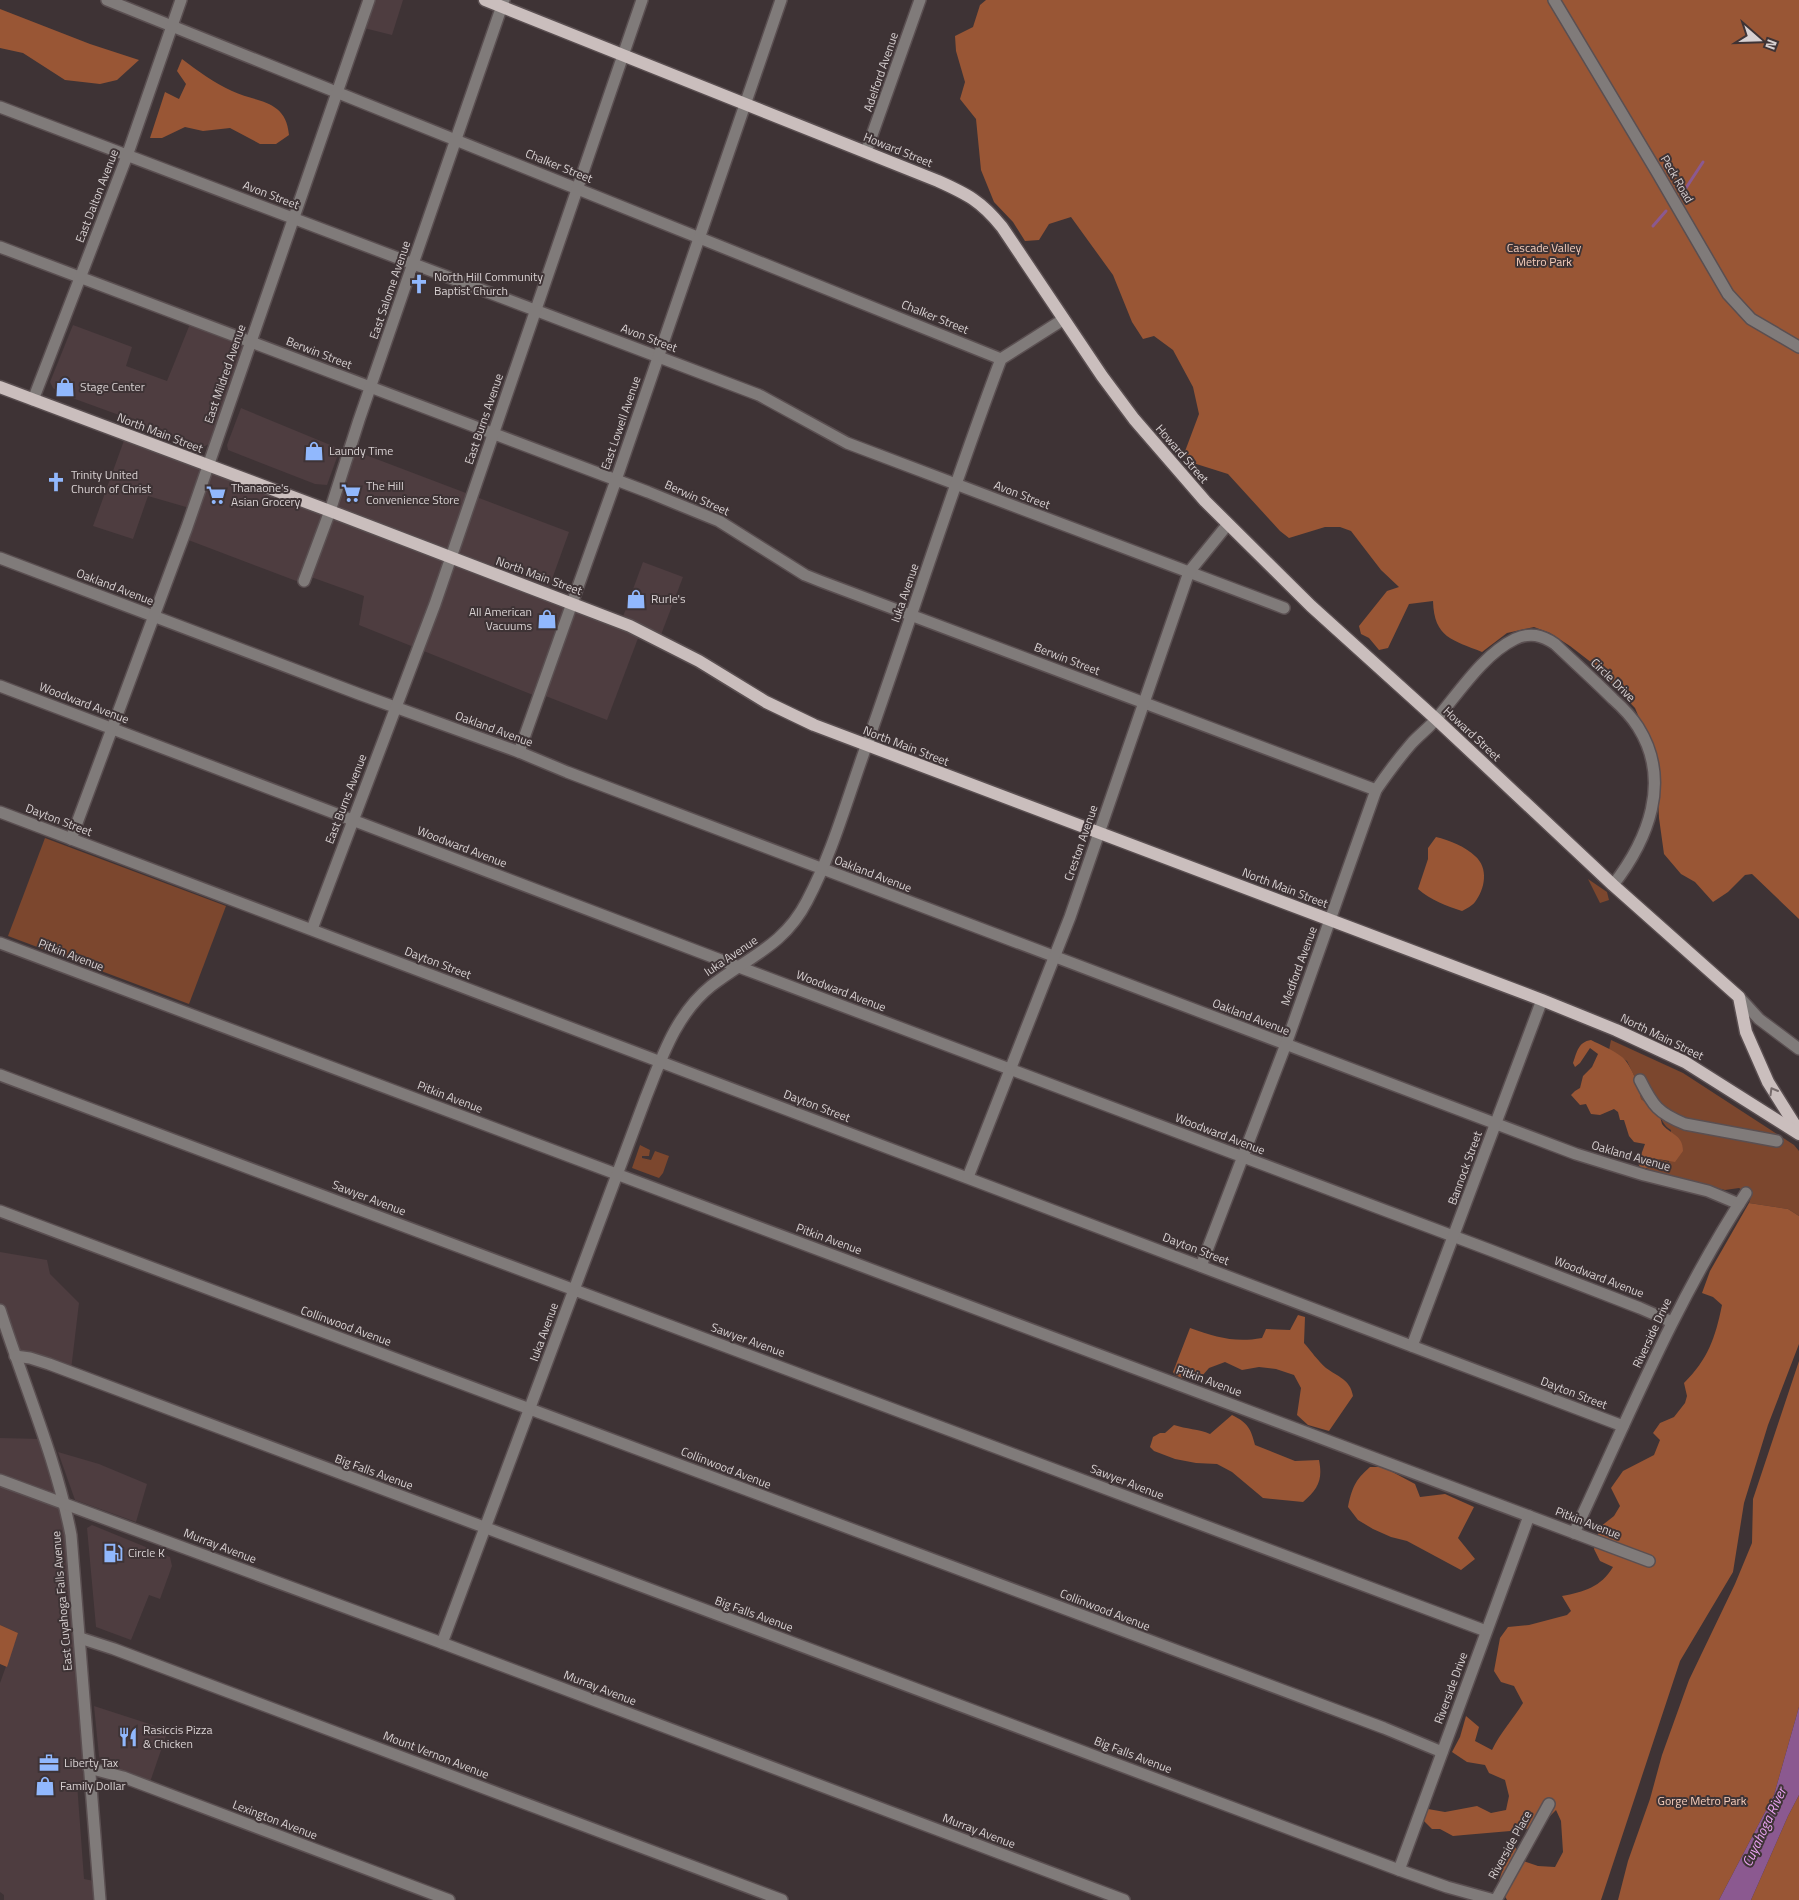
<svg xmlns="http://www.w3.org/2000/svg" width="1799" height="1900" viewBox="0 0 1799 1900" font-family="'Titillium Web',sans-serif">
	<style>
		.built { fill: #4e3d40 }
		.green { fill: #7c472e }
		.forest { fill: #995635 }
		.water { fill: #8b5990 }
		.lines { fill: none; stroke-linecap: round; stroke-linejoin: round }
		.stream { stroke: #8b5990; stroke-width: 3 }
		.minor-casing { stroke: #5a4f51; stroke-width: 14 }
		.major-casing { stroke: #5a4f51; stroke-width: 15 }
		.minor { stroke: #807b7a; stroke-width: 11 }
		.major { stroke: #cabebd; stroke-width: 12 }
		.oneway { stroke: #766b6b }
		.labels { text-anchor: middle; stroke-width: 4; stroke-linejoin: round; paint-order: stroke }
		.street-label { font-size: 12px; fill: #d8d1d2; stroke: #3e3335 }
		.park-label { font-size: 12px; fill: #f7cfbc; stroke: #3e3335 }
		.poi-label { font-size: 12px; fill: #d8d1d2; stroke: #3e3335; text-anchor: start }
		.water-label { font-size: 14px; font-style: italic; fill: #e9a2f0; stroke: #3e3335 }
	</style>
	<rect width="100%" height="100%" fill="#3e3335"/>
	<g class="built">
		<path d="M369,0h34l-11,35 -32,-8z"/>
		<path d="M190,324l44,17 8,4 2,4 -32,94 -5,2 -6,3 -71,-29 -66,-24 -11,-7 -3,-6 23,-57 59,22 -6,19 41,15z"/>
		<path d="M241,408l99,41 -13,36 -12,-1 -87,-34 -1,-5z"/>
		<path d="M126,435l204,75 20,-61 219,83 -22,61 26,10 -35,94 -179,-72 5,-29 -53,-19 -4,8 -124,-47 10,-29 -45,-13 -15,43 -40,-13z"/>
		<path d="M643,562l40,15 -24,63 -38,-18z"/>
		<path d="M573,606l67,27 -33,87 -64,-25z"/>
		<path d="M0,1252l47,8 3,14 29,29 -8,67 -54,-16 -17,-51z"/>
		<path d="M0,1438l41,1 21,61 -62,-23z"/>
		<path d="M58,1452l41,12 48,20 -11,38 -61,-22z"/>
		<path d="M0,1480l65,23 26,288 -14,-8 7,96 10,2 2,19h-92v-5l-4,-3v-209l18,-50 -18,-8z"/>
		<path d="M92,1525l78,32 2,9 -12,33 -11,-4 -18,45 -35,-13 -9,-99z"/>
		<path d="M94,1706l74,24 -18,52 -48,-18 -3,-8z"/>
	</g>
	<g class="green">
		<path d="M45,838l181,68 -37,98 -181,-68z"/>
		<path d="M1588,879l19,13 2,8 -9,3z"/>
		<path d="M1611,1040l72,33 111,72 5,6v65l-11,-7 -39,-6 2,-6 -3,-4 -9,-5 -14,2 -76,-19 -3,-2 6,-3 6,-7 11,3 2,-32c-8,-5 -8,-9 -13,-16 -4,-6 -11,-10 -17,-15l-2,-13 -12,-25 -18,-11z"/>
		<path d="M640,1145l10,5 -1,6h-7v2l9,2 4,-9 14,5 -6,17 -4,5 -27,-10z"/>
	</g>
	<g class="forest">
		<path d="M986,0h813v919l-47,-45 -7,1 -17,17 -15,10 -18,-20 -14,-8 -17,-20 -5,-36 -3,-60 -21,-50 -43,-45 -22,-17 -20,-13 -16,-6 -27,6 -25,19c-29,-12 -48,-14 -49,-51l-24,3 -21,44 -9,2 -10,-12 -8,-4 -2,-8 28,-35 12,-4 -18,-17 -30,-39 -11,-4h-15l-36,11 -9,-7 -52,-57 -38,-12 -6,-8 15,-40 -6,-27 -20,-37 -19,-14 -11,3 -11,-17 -19,-47 -42,-58 -22,7 -10,16 -14,1 -12,-19 -19,-20 -13,-32 -5,-51 -16,-20 5,-17 -9,-31 -1,-15 18,-9 7,-22z"/>
		<path d="M0,9l90,35 49,16 -22,20 -17,4 -35,-4 -42,-27 -23,-5z"/>
		<path d="M182,59c16,12 32,24 50,32 25,12 54,8 57,44l-13,9h-16l-30,-16 -27,3 -18,-4 -23,11h-12l15,-46 14,7 7,-15 -9,-13z"/>
		<path d="M1436,837c13,3 30,10 39,19 14,12 10,33 0,46 -3,4 -9,7 -13,9 -16,-5 -31,-11 -44,-22l10,-30v-11z"/>
		<path d="M1591,1040c10,5 22,10 31,17 9,7 18,31 19,42 7,5 15,10 18,17 2,2 2,5 3,8 7,10 21,10 21,27l-8,11 -17,-3c-6,7 -9,11 -18,8l-2,-4 7,-19 -11,-2 -5,-6 -5,-16h-4l-2,-8 -4,-3 -14,6 -9,-1 -5,-10 -6,1 -9,-10 4,-4 5,-3 3,-12 9,-9 6,-13 -8,-6 -10,15 -5,4 -2,-4c4,-11 5,-21 18,-23z"/>
		<path d="M1749,1203l39,6 11,7v128l-31,81 -24,78 -11,69 -53,89 -79,239h-94l-9,-16 10,-32 7,-5 8,14 15,5 17,1 8,-15 -2,-31 -5,-11 -16,16 -18,4 -58,5 -11,1 -13,-7h-8l-9,-9 5,-11 17,3 32,-6 14,7 15,-3 3,-14 -4,-16 -16,-7 -4,-8 -18,-3 -15,-10 8,-15 6,-21 13,11 -4,14 17,9c8,-17 21,-31 31,-47l-9,-17 -13,-4 -7,-11 6,-33 8,-11 21,-2 38,-10 4,-4 -9,-15c22,-4 39,-9 51,-29l-13,-6 -6,-12 6,-22 14,-11 6,-10 -9,-18 12,-17 31,-16 6,-15 -7,-7 7,-10 14,-6 11,-14 2,-7 -3,-13c24,-24 31,-44 38,-78l-9,-8 -11,-4 8,-22z"/>
		<path d="M1298,1315l7,2 -1,26c7,8 14,18 22,25 12,9 24,11 27,28l-24,35 -21,-6 -11,-10 4,-27 -7,-13 -18,-6 -17,-2 -17,3 -17,-8 -16,6 -7,8 -20,2 -7,-3 -2,-3 17,-44c26,9 44,15 72,10l4,-9 24,1z"/>
		<path d="M1799,1361v346l-25,88 -55,105h-101l10,-39 22,-62 12,-44 27,-75 46,-96 17,-41 1,-44z"/>
		<path d="M1232,1415c16,8 19,14 23,30l40,16 24,-1c4,20 -1,29 -16,42l-40,-4 -31,-26 -15,-8 -21,-1 -21,-4 -21,-8 -4,-4 3,-10 7,-4h5l9,-8c12,4 25,4 36,9z"/>
		<path d="M1370,1467h13l32,17 5,13 25,-3 29,13 -16,31 17,21 -14,11 -54,-29 -16,-4 -18,-8 -15,-9 -10,-13c4,-19 7,-27 22,-40z"/>
		<path d="M0,1625l18,8 -11,34 -7,-3z"/>
		<path d="M1799,1795v105h-48l37,-84z"/>
	</g>
	<path class="water" d="M1799,1707v88l-11,21 -37,84h-32l55,-105z"/>
	<g class="lines">
		<g class="stream">
			<path d="M1682,194l21,-32"/>
			<path d="M1653,226l13,-15"/>
		</g>
		<defs>
			<g id="minor">
				<path d="M107,0l894,359"/>
				<path d="M1554,0l103,172 71,122 23,25 48,28"/>
				<path d="M0,107l759,288 88,48 437,165"/>
				<path d="M866,152l54,-152"/>
				<path d="M0,247l648,245 71,29 86,54 15,6 556,209"/>
				<path d="M33,400l94,-244 54,-156"/>
				<path d="M0,558l359,136 160,58 48,20 1009,382 68,21 64,16 31,13"/>
				<path d="M304,581l26,-70 29,-91 145,-420"/>
				<path d="M0,686l739,281 751,283 150,58 32,14"/>
				<path d="M519,752l97,-272 165,-480"/>
				<path d="M0,812l1623,614"/>
				<path d="M71,839l116,-312 182,-527"/>
				<path d="M312,929l123,-325 207,-604"/>
				<path d="M0,943l1649,618"/>
				<path d="M1739,997l20,22 40,30"/>
				<path d="M0,1075l1486,556"/>
				<path d="M1640,1080c13,26 18,33 45,44l92,17"/>
				<path d="M968,1177l102,-260 119,-345 39,-48"/>
				<path d="M0,1211l1384,517 58,24"/>
				<path d="M1201,1266l85,-222 90,-254c11,-16 22,-31 35,-46 8,-9 19,-17 27,-27 22,-26 46,-63 77,-78 15,-7 27,-4 40,5 19,18 39,36 58,55 9,8 18,17 25,28 34,54 10,113 -25,158"/>
				<path d="M0,1310c24,75 56,148 71,225l29,365"/>
				<path d="M1412,1346l130,-346"/>
				<path d="M15,1356l15,2 19,6 1350,506 48,17 47,13"/>
				<path d="M0,1480l442,163 682,257"/>
				<path d="M1574,1533c54,-115 102,-233 172,-340"/>
				<path d="M80,1638l34,11 668,251"/>
				<path d="M442,1643l204,-546c16,-40 30,-83 65,-111 37,-29 73,-40 96,-85 26,-49 41,-105 60,-157 45,-128 86,-258 134,-385l63,-40"/>
				<path d="M89,1768l34,9 326,123"/>
				<path d="M1399,1870l130,-354"/>
				<path d="M1496,1900l53,-96"/>
			</g>
			<g id="major">
				<path d="M485,0l453,181c29,13 43,20 64,46l100,149 32,43 71,82 106,105 125,113 177,166 126,112 7,35 22,50 30,48"/>
				<path d="M0,387l330,124 300,115 69,35 67,41 48,23 728,275 74,30 69,32 114,72"/>
			</g>
		</defs>
		<use href="#minor" class="minor-casing"/>
		<use href="#major" class="major-casing"/>
		<use href="#minor" class="minor"/>
		<use href="#major" class="major"/>
	</g>
	<defs><path id="oneway-chevron" d="M-2-3.5L2.5 0L-2 3.5" fill="none" stroke-width="1.6" stroke-linecap="round" stroke-linejoin="round" transform="scale(1.25)"/></defs>
	<use class="oneway" href="#oneway-chevron" transform="translate(1773 1091) rotate(-120)"/>
	<defs>
		<symbol id="church-bare" viewBox="-9 -9 18 18"><path d="M-1.2-6h2.4v3.5h3.3v2.4h-3.3V6h-2.4V-.1h-3.3v-2.4h3.3Z" fill="#91b8fd" stroke="#3e3335" stroke-width="2.5" paint-order="stroke"/></symbol>
		<symbol id="shop-bare" viewBox="-9 -9 18 18"><path d="M-5-2.5h2.3a2.7 3.5 0 0 1 5.4 0H5L5.5 6h-11ZM-1.5-2.5h3a1.5 2.3 0 0 0-3 0Z" fill="#91b8fd" stroke="#3e3335" stroke-width="2.5" paint-order="stroke"/></symbol>
		<symbol id="supermarket-bare" viewBox="-9 -9 18 18"><path d="M-6-5.5h2.5l.6 2H6L4.5 2H-2.5L-4.4-4H-6ZM-1.5 3.2a1.3 1.3 0 1 0 .1 0ZM3 3.2a1.3 1.3 0 1 0 .1 0Z" fill="#91b8fd" stroke="#3e3335" stroke-width="2.5" paint-order="stroke"/></symbol>
		<symbol id="fuel-bare" viewBox="-9 -9 18 18"><path d="M-5.5-6h7V0h2V4h1.3V-2.5L3-4.5l.8-.8L6-3V5H2.5V1h-1V6h-7ZM-4.2-4.7v3.2H.2V-4.7Z" fill="#91b8fd" stroke="#3e3335" stroke-width="2.5" paint-order="stroke"/></symbol>
		<symbol id="restaurant-bare" viewBox="-9 -9 18 18"><path d="M-5-6h1v4h1v-4h1v4h1v-4h1v5L-1.5 .5V6h-2V.5L-5-1ZM5-6V6H3V1.5H1.5Q1.5-4 5-6Z" fill="#91b8fd" stroke="#3e3335" stroke-width="2.5" paint-order="stroke"/></symbol>
		<symbol id="office-bare" viewBox="-9 -9 18 18"><path d="M-6-3h4V-5.5h4V-3h4V5H-6ZM-1-4.5V-3h2v-1.5ZM-6 0V1H6V0Z" fill="#91b8fd" stroke="#3e3335" stroke-width="2.5" paint-order="stroke"/></symbol>
	</defs>
	<g fill-rule="evenodd">
		<use href="#church-bare" x="405" y="270" width="28" height="28"/>
		<use href="#shop-bare" x="51" y="373" width="28" height="28"/>
		<use href="#shop-bare" x="300" y="437" width="28" height="28"/>
		<use href="#church-bare" x="42" y="468" width="28" height="28"/>
		<use href="#supermarket-bare" x="337" y="479" width="28" height="28"/>
		<use href="#supermarket-bare" x="202" y="481" width="28" height="28"/>
		<use href="#shop-bare" x="622" y="585" width="28" height="28"/>
		<use href="#shop-bare" x="533" y="605" width="28" height="28"/>
		<use href="#fuel-bare" x="99" y="1539" width="28" height="28"/>
		<use href="#restaurant-bare" x="114" y="1723" width="28" height="28"/>
		<use href="#office-bare" x="35" y="1749" width="28" height="28"/>
		<use href="#shop-bare" x="31" y="1772" width="28" height="28"/>
	</g>
	<g class="labels">
		<g class="street-label">
			<text transform="translate(881 72) rotate(-71)" y="4">Adelford Avenue</text>
			<text transform="translate(898 150) rotate(22)" y="4">Howard Street</text>
			<text transform="translate(559 166) rotate(22)" y="4">Chalker Street</text>
			<text transform="translate(1677 179) rotate(60)" y="4">Peck Road</text>
			<text transform="translate(271 195) rotate(21)" y="4">Avon Street</text>
			<text transform="translate(97 196) rotate(-69)" y="4">East Dalton Avenue</text>
			<text transform="translate(390 290) rotate(-71)" y="4">East Salome Avenue</text>
			<text transform="translate(935 317) rotate(22)" y="4">Chalker Street</text>
			<text transform="translate(649 338) rotate(21)" y="4">Avon Street</text>
			<text transform="translate(319 353) rotate(21)" y="4">Berwin Street</text>
			<text transform="translate(225 374) rotate(-71)" y="4">East Mildred Avenue</text>
			<text transform="translate(484 419) rotate(-71)" y="4">East Burns Avenue</text>
			<text transform="translate(621 423) rotate(-71)" y="4">East Lowell Avenue</text>
			<text transform="translate(160 433) rotate(21)" y="4">North Main Street</text>
			<text transform="translate(1182 454) rotate(49)" y="4">Howard Street</text>
			<text transform="translate(1022 495) rotate(21)" y="4">Avon Street</text>
			<text transform="translate(697 498) rotate(24)" y="4">Berwin Street</text>
			<text transform="translate(539 576) rotate(20)" y="4">North Main Street</text>
			<text transform="translate(115 587) rotate(21)" y="4">Oakland Avenue</text>
			<text transform="translate(905 593) rotate(-71)" y="4">Iuka Avenue</text>
			<text transform="translate(1067 659) rotate(21)" y="4">Berwin Street</text>
			<text transform="translate(1613 680) rotate(44)" y="4">Circle Drive</text>
			<text transform="translate(84 703) rotate(21)" y="4">Woodward Avenue</text>
			<text transform="translate(494 729) rotate(20)" y="4">Oakland Avenue</text>
			<text transform="translate(1472 734) rotate(43)" y="4">Howard Street</text>
			<text transform="translate(906 746) rotate(21)" y="4">North Main Street</text>
			<text transform="translate(346 799) rotate(-69)" y="4">East Burns Avenue</text>
			<text transform="translate(59 820) rotate(21)" y="4">Dayton Street</text>
			<text transform="translate(1081 843) rotate(-71)" y="4">Creston Avenue</text>
			<text transform="translate(462 847) rotate(21)" y="4">Woodward Avenue</text>
			<text transform="translate(873 874) rotate(21)" y="4">Oakland Avenue</text>
			<text transform="translate(1285 888) rotate(21)" y="4">North Main Street</text>
			<text transform="translate(71 955) rotate(21)" y="4">Pitkin Avenue</text>
			<text transform="translate(731 956) rotate(-34)" y="4">Iuka Avenue</text>
			<text transform="translate(438 963) rotate(21)" y="4">Dayton Street</text>
			<text transform="translate(1299 966) rotate(-70)" y="4">Medford Avenue</text>
			<text transform="translate(841 991) rotate(21)" y="4">Woodward Avenue</text>
			<text transform="translate(1251 1017) rotate(21)" y="4">Oakland Avenue</text>
			<text transform="translate(1662 1037) rotate(26)" y="4">North Main Street</text>
			<text transform="translate(450 1097) rotate(21)" y="4">Pitkin Avenue</text>
			<text transform="translate(817 1106) rotate(21)" y="4">Dayton Street</text>
			<text transform="translate(1220 1134) rotate(21)" y="4">Woodward Avenue</text>
			<text transform="translate(1631 1156) rotate(16)" y="4">Oakland Avenue</text>
			<text transform="translate(1465 1168) rotate(-70)" y="4">Bannock Street</text>
			<text transform="translate(369 1198) rotate(21)" y="4">Sawyer Avenue</text>
			<text transform="translate(829 1239) rotate(20)" y="4">Pitkin Avenue</text>
			<text transform="translate(1196 1249) rotate(21)" y="4">Dayton Street</text>
			<text transform="translate(1599 1277) rotate(21)" y="4">Woodward Avenue</text>
			<text transform="translate(346 1326) rotate(20)" y="4">Collinwood Avenue</text>
			<text transform="translate(544 1332) rotate(-70)" y="4">Iuka Avenue</text>
			<text transform="translate(1652 1333) rotate(-65)" y="4">Riverside Drive</text>
			<text transform="translate(748 1340) rotate(20)" y="4">Sawyer Avenue</text>
			<text transform="translate(1209 1381) rotate(20)" y="4">Pitkin Avenue</text>
			<text transform="translate(1574 1393) rotate(21)" y="4">Dayton Street</text>
			<text transform="translate(726 1468) rotate(21)" y="4">Collinwood Avenue</text>
			<text transform="translate(374 1472) rotate(20)" y="4">Big Falls Avenue</text>
			<text transform="translate(1127 1482) rotate(21)" y="4">Sawyer Avenue</text>
			<text transform="translate(1588 1523) rotate(21)" y="4">Pitkin Avenue</text>
			<text transform="translate(220 1546) rotate(21)" y="4">Murray Avenue</text>
			<text transform="translate(62 1601) rotate(-95)" y="4">East Cuyahoga Falls Avenue</text>
			<text transform="translate(1105 1610) rotate(21)" y="4">Collinwood Avenue</text>
			<text transform="translate(754 1614) rotate(20)" y="4">Big Falls Avenue</text>
			<text transform="translate(600 1688) rotate(21)" y="4">Murray Avenue</text>
			<text transform="translate(1451 1688) rotate(-70)" y="4">Riverside Drive</text>
			<text transform="translate(436 1755) rotate(21)" y="4">Mount Vernon Avenue</text>
			<text transform="translate(1133 1755) rotate(21)" y="4">Big Falls Avenue</text>
			<text transform="translate(275 1820) rotate(21)" y="4">Lexington Avenue</text>
			<text transform="translate(979 1831) rotate(21)" y="4">Murray Avenue</text>
			<text transform="translate(1510 1845) rotate(-61)" y="4">Riverside Place</text>
		</g>
		<g class="park-label">
			<text x="1544" y="252">Cascade Valley<tspan x="1544" dy="14">Metro Park</tspan></text>
			<text x="1702" y="1805">Gorge Metro Park</text>
		</g>
		<g class="poi-label">
			<text x="434" y="281">North Hill Community<tspan x="434" dy="14">Baptist Church</tspan></text>
			<text x="80" y="391">Stage Center</text>
			<text x="329" y="455">Laundy Time</text>
			<text x="71" y="479">Trinity United<tspan x="71" dy="14">Church of Christ</tspan></text>
			<text x="366" y="490">The Hill<tspan x="366" dy="14">Convenience Store</tspan></text>
			<text x="231" y="492">Thanaone's<tspan x="231" dy="14">Asian Grocery</tspan></text>
			<text x="651" y="603">Rurle's</text>
			<text x="532" y="616" text-anchor="end">All American<tspan x="532" dy="14">Vacuums</tspan></text>
			<text x="128" y="1557">Circle K</text>
			<text x="143" y="1734">Rasiccis Pizza<tspan x="143" dy="14">&amp; Chicken</tspan></text>
			<text x="64" y="1767">Liberty Tax</text>
			<text x="60" y="1790">Family Dollar</text>
		</g>
		<g class="water-label">
			<text transform="translate(1764 1827) rotate(-65)" y="5">Cuyahoga River</text>
		</g>
	</g>
	<g transform="translate(1759 40) rotate(110)" stroke="#3e3335" stroke-width="4" paint-order="stroke">
	<path d="M0-4L9 19L0 12L-9 19Z" fill="#d8d1d2"/>
	<text y="-8" font-size="14" font-weight="bold" text-anchor="middle" fill="#d8d1d2">N</text>
	</g>
</svg>
